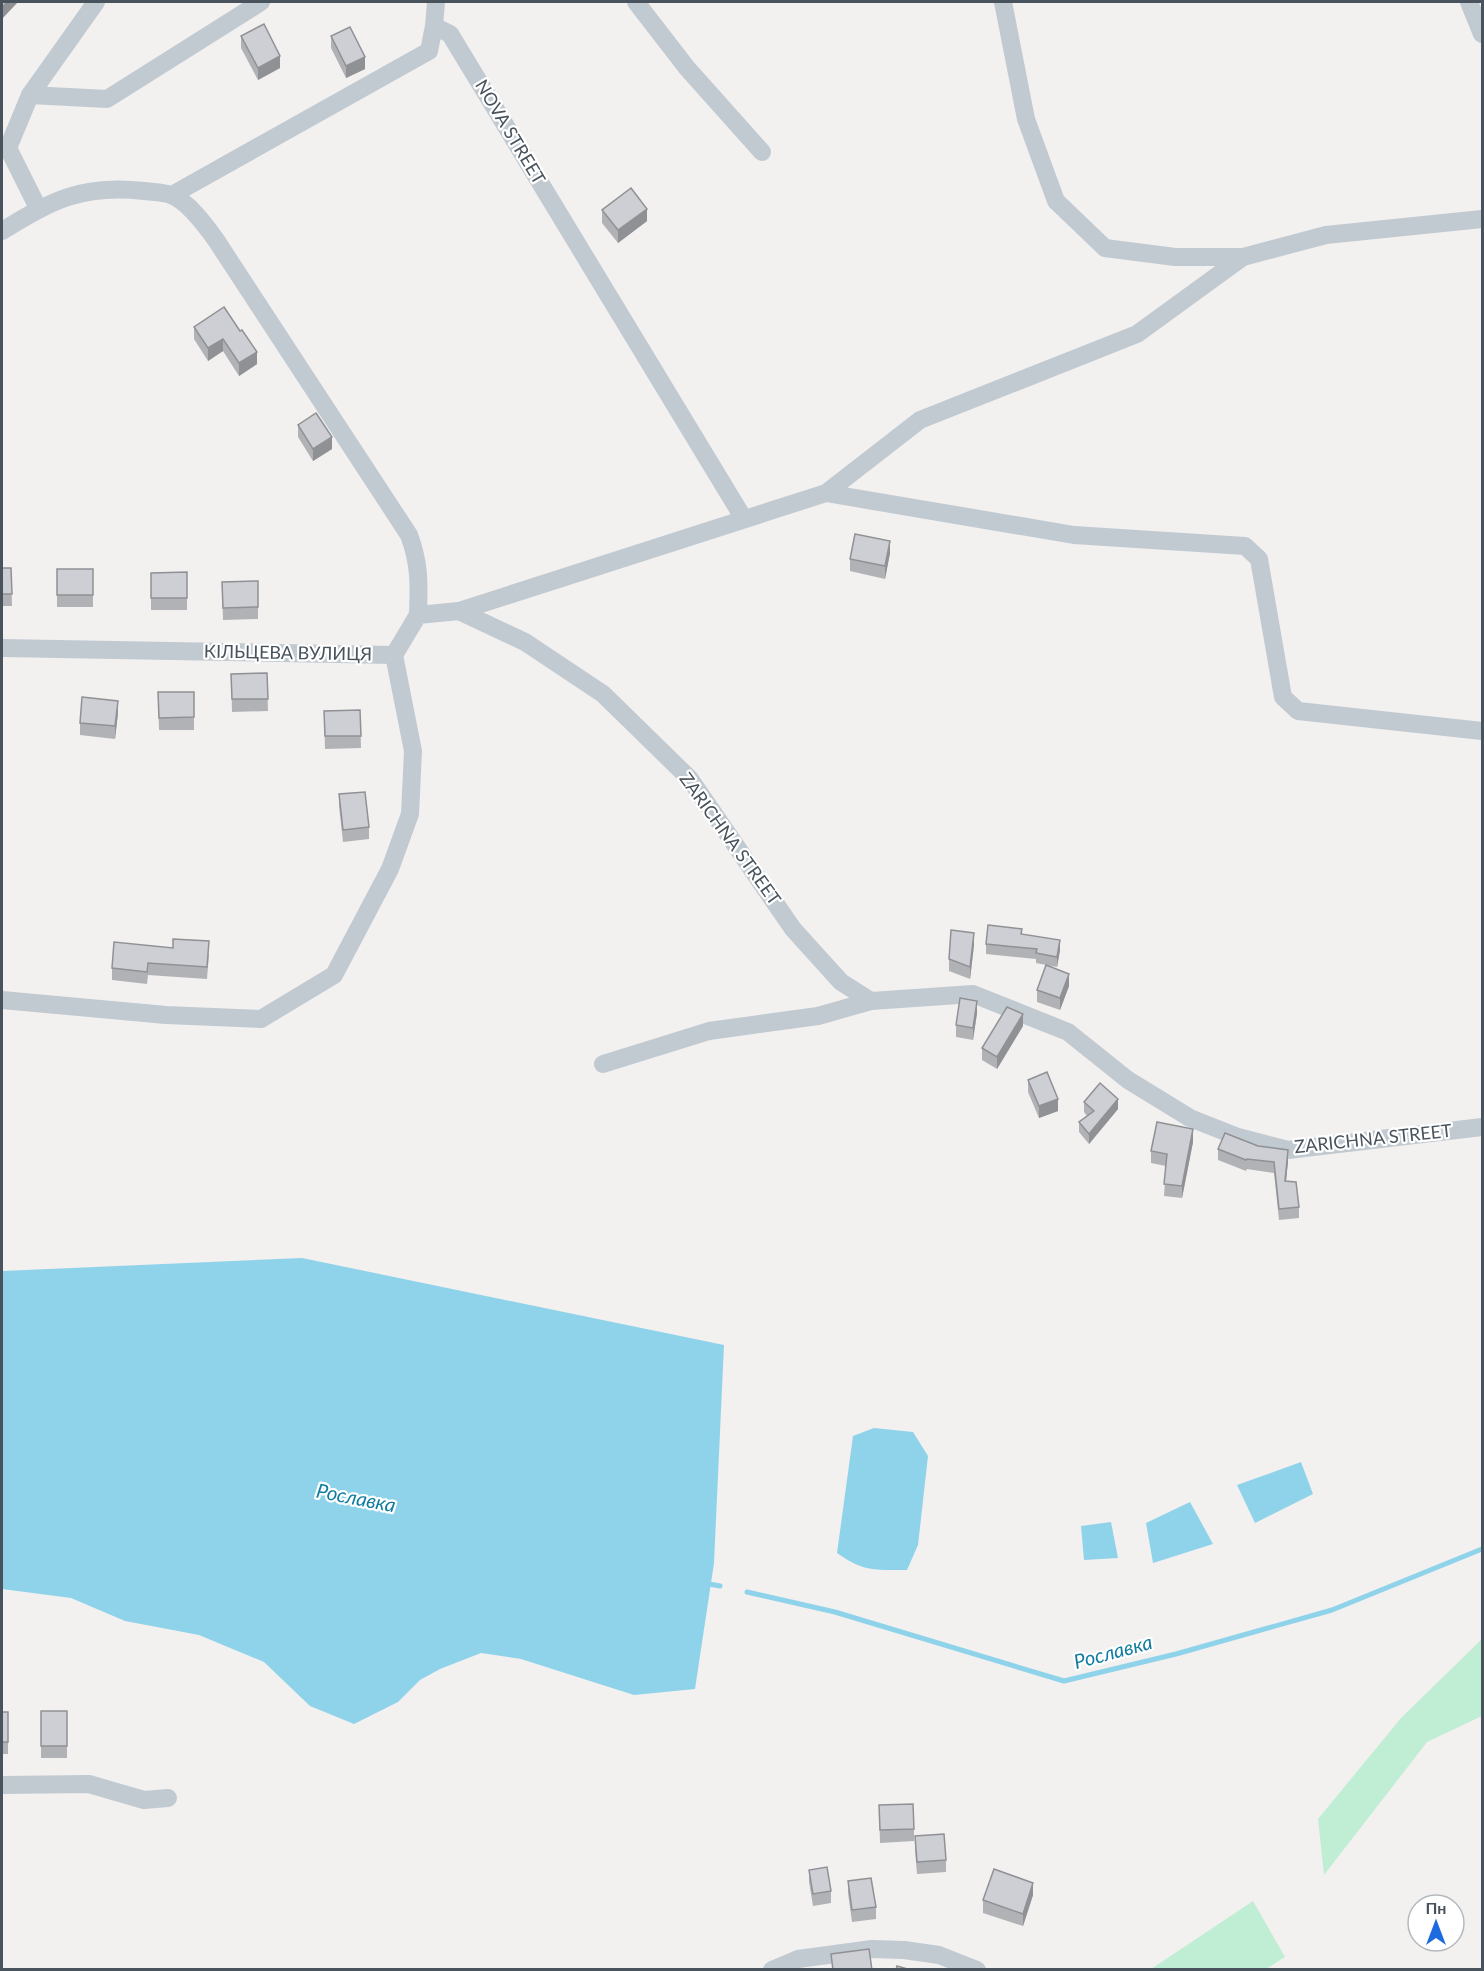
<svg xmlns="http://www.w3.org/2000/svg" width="1484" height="1971" viewBox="0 0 1484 1971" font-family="Lato,sans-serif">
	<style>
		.green { fill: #c0eed4 }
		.water { fill: #8fd3ea }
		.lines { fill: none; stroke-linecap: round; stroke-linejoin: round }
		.stream { stroke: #8fd3ea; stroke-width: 5 }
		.minor { stroke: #c1cad1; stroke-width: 18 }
		.wall { fill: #b0b2b6 }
		.shaded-wall { fill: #909194 }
		.building { fill: #cdcfd4; stroke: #909194; stroke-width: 1.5 }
		.labels { text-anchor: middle; stroke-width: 4.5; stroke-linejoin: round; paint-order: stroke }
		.street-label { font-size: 18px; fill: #48535d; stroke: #fff }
		.water-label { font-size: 20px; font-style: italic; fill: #107ca0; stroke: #fff }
	</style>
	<rect width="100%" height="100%" fill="#f3f0f0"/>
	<g class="green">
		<path d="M1482,1639v77l-55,26 -103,133 -6,-56 83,-101z"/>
		<path d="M1253,1901l32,56 -19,12h-115z"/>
	</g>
	<g class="water">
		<path d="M302,1258l422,87 -10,218 -19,126 -61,6 -113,-36 -40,-6 -41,16 -20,11 -22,22 -44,22 -44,-18 -46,-44 -65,-27 -74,-14 -54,-23 -69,-9v-318z"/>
		<path d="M874,1428l39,4 15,24 -10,89 -11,25c-32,0 -43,2 -70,-17l16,-117z"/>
		<path d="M1301,1462l12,32 -58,29 -18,-38z"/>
		<path d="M1190,1502l23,42 -60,19 -7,-40z"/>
		<path d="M1111,1522l7,36 -34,2 -3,-34z"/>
	</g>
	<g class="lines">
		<g class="stream">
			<path d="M704,1583l16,3"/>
			<path d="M747,1592l88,20 229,69 112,-27 156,-44 150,-61"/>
		</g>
		<g class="minor">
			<path d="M636,2l51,66 75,84"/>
			<path d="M1003,2l23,117 30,82 49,47 70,9h68"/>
			<path d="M1469,2l13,32"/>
			<path d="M434,26l2,-24"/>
			<path d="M30,95l77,4 154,-97"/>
			<path d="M172,195l257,-144 5,-25 16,8 294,485"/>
			<path d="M38,208l-30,-60 22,-53 66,-93"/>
			<path d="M2,231c50,-31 81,-47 142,-40 8,1 20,1 27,4 17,6 35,31 45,45l193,295c11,29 10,50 9,80"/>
			<path d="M826,493l248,42 171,11 14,13 24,138 15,14 184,20"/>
			<path d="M459,611l66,31 78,52 87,85 103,150 48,53 30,19"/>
			<path d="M2,648l392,7"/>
			<path d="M394,655l24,-40 41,-4 367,-118 94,-73 217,-86 106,-77 83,-22 156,-16"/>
			<path d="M2,1000l164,15 95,4 73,-44 56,-106 20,-55 3,-63 -19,-96"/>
			<path d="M603,1064l106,-33 109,-15 53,-15 102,-7 95,38 60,48 62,38 48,19 50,13 194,-23"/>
			<path d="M2,1785l87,-1 55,16 24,-2"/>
			<path d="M772,1970l26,-11 74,-10 32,1 35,5 38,15"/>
		</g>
	</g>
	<g class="wall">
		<path d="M241,36l39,32 -22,12 -17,-32z"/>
		<path d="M331,36l34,33 -19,9 -15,-30z"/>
		<path d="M602,210l45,11 -29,22 -16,-20z"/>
		<path d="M224,307l33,57 -18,12 -16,-25 -15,10 -14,-22v-12z"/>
		<path d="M298,425l34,24 -19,12 -15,-24z"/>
		<path d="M890,553l-5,26 -35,-8v-12z"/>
		<path d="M2,568h9l1,38h-10z"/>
		<rect x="57" y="569" width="36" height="38"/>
		<path d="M187,572v38h-36v-37z"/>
		<path d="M258,581v38l-35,1 -1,-38z"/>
		<path d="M267,673l1,38 -36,1 -1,-38z"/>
		<path d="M158,692h36v38h-35z"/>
		<path d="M360,710l1,38 -36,1 -1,-38z"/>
		<path d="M118,713l-3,26 -35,-4v-12z"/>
		<path d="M339,794l30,33v12l-26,3 -4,-36z"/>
		<path d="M1022,934l38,16 -3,17 -21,-4v-4l-50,-5v-10z"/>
		<path d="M974,945l-4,34 -21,-8v-12z"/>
		<path d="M173,948l36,6 -2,25 -59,-4 -1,9 -35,-4v-12z"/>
		<path d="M1069,986l-9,24 -23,-8v-12z"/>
		<path d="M977,1013l-4,27 -17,-3v-12z"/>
		<path d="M1023,1026l-26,43 -15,-9v-12z"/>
		<path d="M1028,1080l30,31 -19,7 -11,-26z"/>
		<path d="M1084,1102l34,7 -29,35 -10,-12v-10l8,-6 -3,-4z"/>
		<path d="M1193,1142l-11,56 -18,-2 2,-30 -15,-3v-12z"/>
		<path d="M1218,1149l70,12 -2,20 13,26v11l-20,2 -5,-47 -27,-4 -1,2 -28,-11z"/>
		<rect x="41" y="1711" width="26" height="47"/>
		<rect x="2" y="1712" width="6" height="42"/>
		<path d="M879,1805l35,24v12l-34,2z"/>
		<path d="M915,1836l31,24v12l-29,2 -2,-25z"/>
		<path d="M809,1870l22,21v12l-18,3 -4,-24z"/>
		<path d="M848,1881l28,26v12l-24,3 -4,-29z"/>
		<path d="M1033,1895l-10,31 -40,-13v-13z"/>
	</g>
	<g class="shaded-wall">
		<path d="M7,2h11l-16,17v-12z"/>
		<path d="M280,56v12l-22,12v-12z"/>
		<path d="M365,57v12l-19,9v-12z"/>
		<path d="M647,209v12l-29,22v-13z"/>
		<path d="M223,339v12l-15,10v-13z"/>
		<path d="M257,352v12l-18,12v-13z"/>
		<path d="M332,437v12l-19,12v-12z"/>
		<path d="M890,541v12l-5,26v-13z"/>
		<path d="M118,701v12l-3,26v-13z"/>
		<path d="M974,933v12l-4,34v-12z"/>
		<path d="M1060,940v10l-3,17v-10z"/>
		<path d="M1069,974v12l-9,24v-12z"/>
		<path d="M977,1001v12l-4,27v-12z"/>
		<path d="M1023,1014v12l-26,43v-12z"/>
		<path d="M1058,1099v12l-19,7v-12z"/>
		<path d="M1118,1099v10l-29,35v-10z"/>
		<path d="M1193,1129v13l-11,56v-12z"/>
		<path d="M1288,1150v11l-3,31v-11z"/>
		<path d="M1033,1883v12l-10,31v-12z"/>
	</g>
	<g class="building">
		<path d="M2,2h5l-5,5z"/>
		<path d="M264,24l16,32 -22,12 -17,-32z"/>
		<path d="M350,27l15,30 -19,9 -15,-30z"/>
		<path d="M631,188l16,21 -29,21 -16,-20z"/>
		<path d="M224,307l16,24 2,-1 15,22 -18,11 -16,-24 -15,9 -14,-21z"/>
		<path d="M316,413l16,24 -19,12 -15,-24z"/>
		<path d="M855,534l35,7 -5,25 -35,-7z"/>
		<path d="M2,568h9l1,26h-10z"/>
		<rect x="57" y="569" width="36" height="26"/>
		<path d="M187,572v26h-36v-25z"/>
		<path d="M258,581v26l-35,1 -1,-26z"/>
		<path d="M267,673l1,26h-36l-1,-25z"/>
		<path d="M158,692h36v25l-35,1z"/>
		<path d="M82,697l36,4 -3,25 -35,-3z"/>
		<path d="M360,710l1,26h-36l-1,-25z"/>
		<path d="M365,792l4,35 -26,3 -4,-36z"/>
		<path d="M988,925l34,4 -1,5 39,6 -3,17 -21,-4 1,-4 -51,-5z"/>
		<path d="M951,930l23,3 -4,34 -21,-8z"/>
		<path d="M173,939l36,2 -2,26 -59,-4 -1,9 -35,-4 2,-26 59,6z"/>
		<path d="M1046,965l23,9 -9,24 -23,-8z"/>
		<path d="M960,998l17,3 -4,27 -17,-3z"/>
		<path d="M1007,1007l16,7 -26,43 -15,-9z"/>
		<path d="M1047,1072l11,27 -19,7 -11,-26z"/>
		<path d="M1100,1083l18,16 -29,35 -10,-12 15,-11 -10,-9z"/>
		<path d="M1157,1122l36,7 -11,57 -18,-2 3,-30 -16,-3z"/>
		<path d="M1225,1133l33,13 30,4 -3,31 11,1 3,25 -20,2 -5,-47 -27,-3 -1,1 -28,-11z"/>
		<rect x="41" y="1711" width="26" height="35"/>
		<rect x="2" y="1712" width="6" height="30"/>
		<path d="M913,1804l1,25 -34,1 -1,-25z"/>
		<path d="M944,1834l2,26 -29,2 -2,-26z"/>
		<path d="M827,1867l4,24 -18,3 -4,-24z"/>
		<path d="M994,1869l39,14 -10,31 -40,-14z"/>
		<path d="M871,1878l5,29 -24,3 -4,-29z"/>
		<path d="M869,1949l3,21h-39l-2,-16z"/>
		<path d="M897,1966l14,4h-15z"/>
	</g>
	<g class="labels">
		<g class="street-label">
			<text transform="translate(510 132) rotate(59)" y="6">NOVA STREET</text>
			<text transform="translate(288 653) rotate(1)" y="6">КІЛЬЦЕВА ВУЛИЦЯ</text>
			<text transform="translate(730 839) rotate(54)" y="6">ZARICHNA STREET</text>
			<text transform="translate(1373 1139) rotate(-6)" y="6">ZARICHNA STREET</text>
		</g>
		<g class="water-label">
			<text transform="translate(356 1498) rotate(11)" y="7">Рославка</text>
			<text transform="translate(1113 1652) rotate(-15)" y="7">Рославка</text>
		</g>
	</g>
	<rect width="1484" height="1971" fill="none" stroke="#48535d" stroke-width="6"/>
	<g transform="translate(1436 1923)"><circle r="28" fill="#ffffff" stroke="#b6babe" stroke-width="1.5"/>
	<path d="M0-4.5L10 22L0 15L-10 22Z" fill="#1e6adf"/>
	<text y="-9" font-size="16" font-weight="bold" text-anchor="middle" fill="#48535d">Пн</text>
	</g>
</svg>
